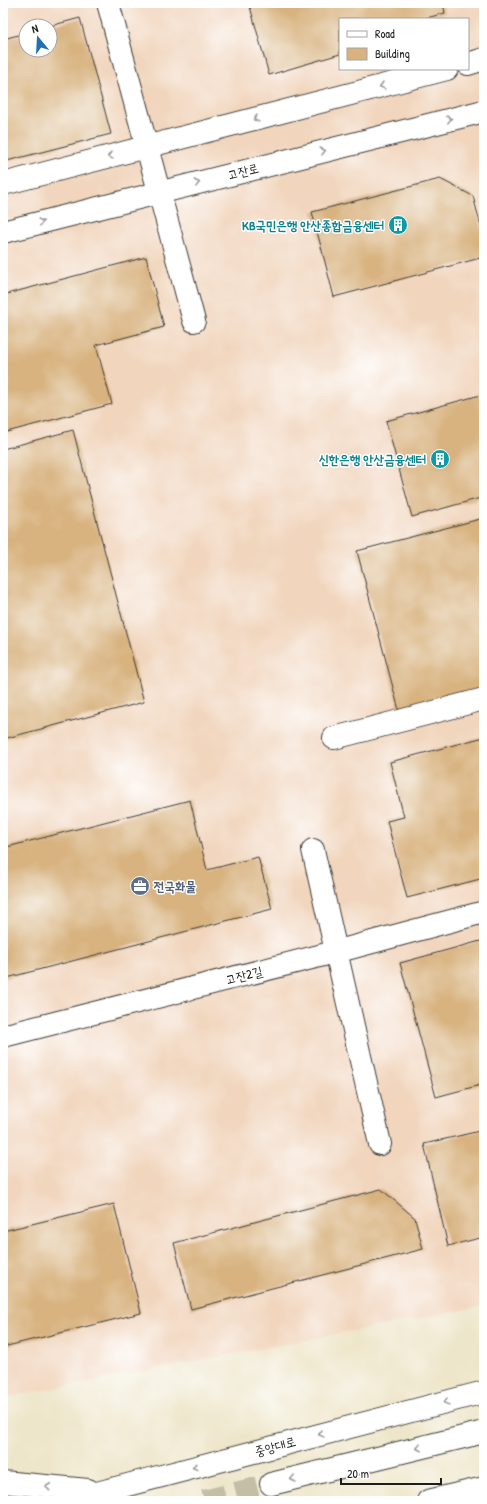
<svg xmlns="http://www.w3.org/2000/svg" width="487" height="1504" viewBox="0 0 487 1504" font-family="'Patrick Hand','Poor Story',sans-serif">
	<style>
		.built { fill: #f1d5bd; fill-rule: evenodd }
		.building { fill: #d8b27f }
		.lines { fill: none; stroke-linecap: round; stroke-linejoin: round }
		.primary-tunnel { stroke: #c4bea7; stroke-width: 22; stroke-dasharray: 22 11; stroke-linecap: butt }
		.street-casing { stroke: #3c3a36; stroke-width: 24 }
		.secondary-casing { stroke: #3c3a36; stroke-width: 24 }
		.primary-casing { stroke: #3c3a36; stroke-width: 24 }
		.street { stroke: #fff; stroke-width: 22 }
		.secondary { stroke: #fff; stroke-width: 22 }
		.primary { stroke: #fff; stroke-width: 22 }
		.oneway { stroke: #999 }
		.labels { text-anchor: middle; stroke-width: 3; stroke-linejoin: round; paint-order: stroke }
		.street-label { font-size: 13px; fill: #1c1c1c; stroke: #fff }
		.culture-label { font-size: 13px; font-weight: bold; fill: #0d838f; stroke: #fff; text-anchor: end }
		.service-label { font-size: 13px; font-weight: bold; fill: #4e5e75; stroke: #fff; text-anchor: start }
	</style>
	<rect width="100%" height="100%" fill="#fff"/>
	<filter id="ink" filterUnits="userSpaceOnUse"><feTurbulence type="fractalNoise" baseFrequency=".025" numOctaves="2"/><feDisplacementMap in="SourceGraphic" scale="8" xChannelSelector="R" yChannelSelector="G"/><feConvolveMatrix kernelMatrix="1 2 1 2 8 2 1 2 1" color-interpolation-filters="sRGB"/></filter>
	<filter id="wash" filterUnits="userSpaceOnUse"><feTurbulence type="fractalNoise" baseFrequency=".012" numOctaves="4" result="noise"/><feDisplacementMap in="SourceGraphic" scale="16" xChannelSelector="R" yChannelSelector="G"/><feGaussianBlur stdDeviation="0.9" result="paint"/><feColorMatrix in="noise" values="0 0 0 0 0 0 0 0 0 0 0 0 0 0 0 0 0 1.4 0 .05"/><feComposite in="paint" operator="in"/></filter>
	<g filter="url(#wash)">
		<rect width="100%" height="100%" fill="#eee6ca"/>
		<path class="built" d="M3,3h481v1303l-481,92zM340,19h128v50h-128zM26,26h24v24h-24z"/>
		<g id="blocks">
			<g class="building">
				<path d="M249,3h194l2,10 -22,6h-83v35l-71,21z"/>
				<path d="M80,18l31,116 -108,28v-123l23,-6v17h24v-24z"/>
				<path d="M440,179l33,17 11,42v19l-150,40 -22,-85z"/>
				<path d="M146,257l18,70 -68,18 16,59 -109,29v-138z"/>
				<path d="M484,394v103l-72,20 -26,-96z"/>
				<path d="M73,430l71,272 -141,37v-290z"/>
				<path d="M484,518v178l-83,22 -44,-167z"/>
				<path d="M484,737v141l-77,20 -20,-77 17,-4 -14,-55z"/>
				<path d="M190,800l17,70 51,-13 14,52 -269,70v-131z"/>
				<path d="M484,940v144l-48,13 -36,-134z"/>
				<path d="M484,1130v107l-36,9 -24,-102z"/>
				<path d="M381,1189l34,29 8,31 -232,60 -17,-66z"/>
				<path d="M114,1204l27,109 -138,34v-116z"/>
			</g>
		</g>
	</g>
	<g filter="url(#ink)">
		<use href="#blocks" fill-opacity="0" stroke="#3c3a36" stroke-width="1"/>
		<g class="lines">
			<path class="primary-tunnel" d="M204,1501l67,-17"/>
			<defs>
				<g id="street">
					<path d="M108,3l86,318"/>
					<path d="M334,738l150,-39"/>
					<path d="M313,850l67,294"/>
					<path d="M3,1036l332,-84 149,-40"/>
				</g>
				<g id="secondary">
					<path d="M468,64l16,-5"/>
					<path d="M3,184l444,-115"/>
					<path d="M3,232l481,-121"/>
				</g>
				<g id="primary">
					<path d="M3,1482l85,8"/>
					<path d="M271,1484l213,-52"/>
					<path d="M66,1501l418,-109"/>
					<path d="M428,1501l56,-13"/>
				</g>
			</defs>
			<use href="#street" class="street-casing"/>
			<use href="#secondary" class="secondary-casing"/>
			<use href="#primary" class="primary-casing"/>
			<use href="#street" class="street"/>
			<use href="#secondary" class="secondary"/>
			<use href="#primary" class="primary"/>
		</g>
		<defs><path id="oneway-chevron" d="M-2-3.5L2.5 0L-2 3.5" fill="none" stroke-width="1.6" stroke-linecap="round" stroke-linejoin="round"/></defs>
		<g class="oneway">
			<use href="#oneway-chevron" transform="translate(382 86) rotate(165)"/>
			<use href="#oneway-chevron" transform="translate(256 119) rotate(165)"/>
			<use href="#oneway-chevron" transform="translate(449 119) rotate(-14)"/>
			<use href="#oneway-chevron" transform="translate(323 151) rotate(-14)"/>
			<use href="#oneway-chevron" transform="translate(110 156) rotate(165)"/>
			<use href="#oneway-chevron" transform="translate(197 183) rotate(-14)"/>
			<use href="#oneway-chevron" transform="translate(41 222) rotate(-14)"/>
			<use href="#oneway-chevron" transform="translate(446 1402) rotate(165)"/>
			<use href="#oneway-chevron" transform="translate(321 1434) rotate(165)"/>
			<use href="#oneway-chevron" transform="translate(419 1448) rotate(166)"/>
			<use href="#oneway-chevron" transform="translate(195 1467) rotate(165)"/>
			<use href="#oneway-chevron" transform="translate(293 1479) rotate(166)"/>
			<use href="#oneway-chevron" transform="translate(48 1487) rotate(-174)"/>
		</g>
	</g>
	<defs>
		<symbol id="building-disc" viewBox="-11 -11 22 22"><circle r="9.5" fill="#0f9aa8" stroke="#fff"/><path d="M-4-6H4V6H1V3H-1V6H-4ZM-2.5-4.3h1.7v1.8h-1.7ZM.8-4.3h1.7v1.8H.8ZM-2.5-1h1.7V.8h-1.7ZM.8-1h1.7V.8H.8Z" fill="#fff"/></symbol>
		<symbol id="office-disc" viewBox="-11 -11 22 22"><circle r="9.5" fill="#5c6f8a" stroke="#fff"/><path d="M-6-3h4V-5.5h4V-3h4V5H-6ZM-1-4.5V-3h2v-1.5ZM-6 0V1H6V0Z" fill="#fff"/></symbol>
	</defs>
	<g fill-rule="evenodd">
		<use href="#building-disc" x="387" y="214" width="22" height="22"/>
		<use href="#building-disc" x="429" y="448" width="22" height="22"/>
		<use href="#office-disc" x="129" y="875" width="22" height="22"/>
	</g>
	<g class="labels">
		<g class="street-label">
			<text transform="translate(243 171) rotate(-14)" y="5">고잔로</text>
			<text transform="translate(244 975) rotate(-14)" y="5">고잔2길</text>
			<text transform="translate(275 1446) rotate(-15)" y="5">중앙대로</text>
		</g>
		<g class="culture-label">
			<text x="384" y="230">KB국민은행 안산종합금융센터</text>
			<text x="426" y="464">신한은행 안산금융센터</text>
		</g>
		<g class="service-label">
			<text x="154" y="891">전국화물</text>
		</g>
	</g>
	<rect width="487" height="1504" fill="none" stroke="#fff" stroke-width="16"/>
	<rect x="339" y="18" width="130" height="52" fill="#ffffff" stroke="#a4a4a4"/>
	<rect x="347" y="31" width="20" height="6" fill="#ffffff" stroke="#a4a4a4"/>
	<text x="375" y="38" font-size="12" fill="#1c1c1c">Road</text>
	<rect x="347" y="48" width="20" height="12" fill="#d8b27f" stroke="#a4a4a4"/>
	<text x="375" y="58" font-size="12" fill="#1c1c1c">Building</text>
	<g transform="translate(38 38) rotate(342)"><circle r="19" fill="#ffffff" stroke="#a4a4a4"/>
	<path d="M0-3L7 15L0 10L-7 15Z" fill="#1f6fb2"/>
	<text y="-6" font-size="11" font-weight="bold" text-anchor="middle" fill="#1c1c1c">N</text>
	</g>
	<path d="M341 1478v6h100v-6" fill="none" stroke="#1c1c1c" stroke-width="2"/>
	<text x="347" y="1478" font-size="12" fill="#1c1c1c" stroke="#ffffff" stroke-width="3" paint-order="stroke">20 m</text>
</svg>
